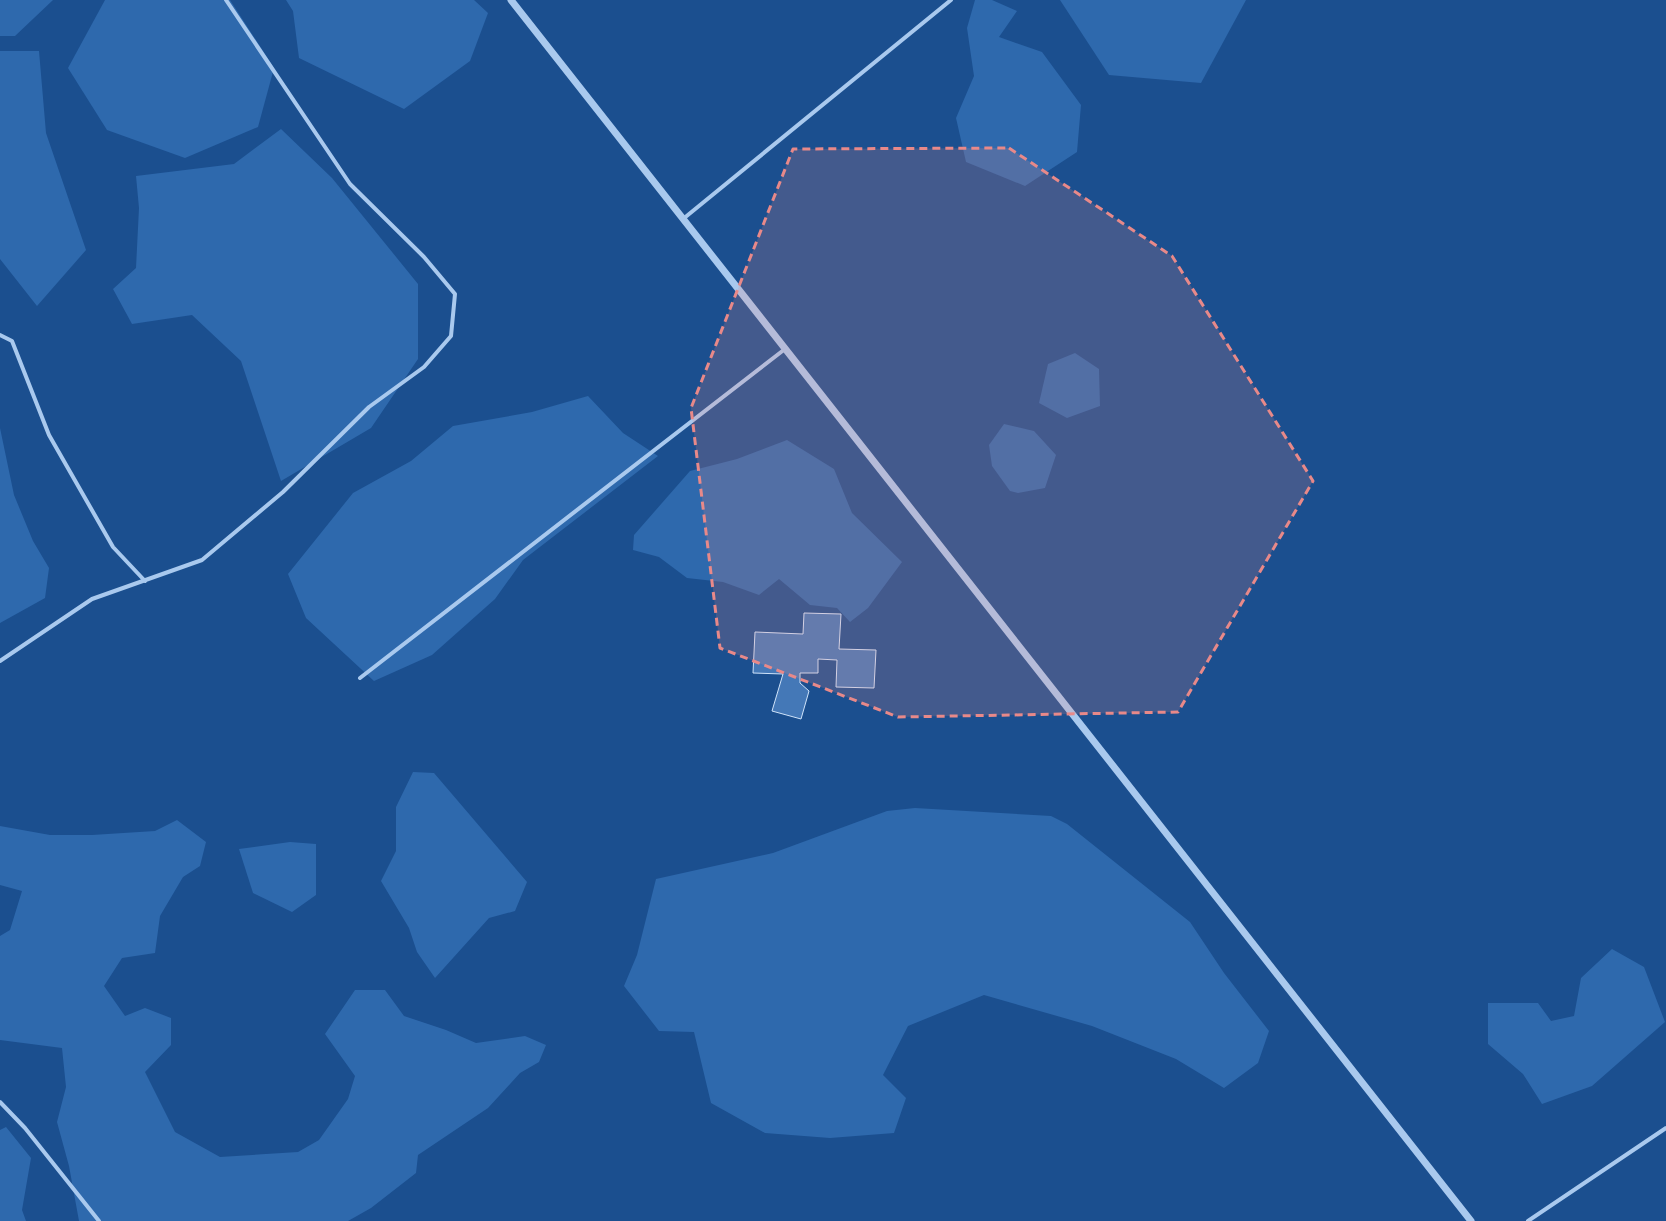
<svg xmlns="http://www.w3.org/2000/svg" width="1666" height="1221" viewBox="0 0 1666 1221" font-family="'Exo 2',sans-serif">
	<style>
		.green { fill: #2e69ad }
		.building { fill: #4478b7; stroke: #cfe3fa }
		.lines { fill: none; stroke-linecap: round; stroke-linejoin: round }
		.minor { stroke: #a9c9ee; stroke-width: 4 }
		.tertiary { stroke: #a9c9ee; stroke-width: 7 }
		.marked { fill: #e88989; fill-opacity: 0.2; stroke: #e88989; stroke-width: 3; stroke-dasharray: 8 5; stroke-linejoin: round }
	</style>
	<rect width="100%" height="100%" fill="#1b4f8f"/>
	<g class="green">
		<path d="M0,0h53l-38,36h-15z"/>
		<path d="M105,0h125l44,68 -16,59 -73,31 -78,-28 -39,-62z"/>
		<path d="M286,0h188l14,13 -18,48 -66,48 -105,-51 -6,-47z"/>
		<path d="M975,0h17l25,11 -18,26 43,15 39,53 -4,47 -52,34 -59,-24 -10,-44 18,-42 -7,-48z"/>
		<path d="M1060,0h186l-45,83 -92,-8z"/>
		<path d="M0,51h39l7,82 40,117 -49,56 -37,-47z"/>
		<path d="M281,129l51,49 86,106v75l-47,69 -90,53 -40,-120 -49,-46 -60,9 -19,-35 23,-21 3,-60 -3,-32 98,-12z"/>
		<path d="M1075,353l24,16 1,37 -33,12 -28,-15 9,-39z"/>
		<path d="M588,396l35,37 35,23 -135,104 -28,39 -63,56 -58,26 -68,-63 -18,-44 65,-81 58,-32 42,-35 79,-14z"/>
		<path d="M1004,424l30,7 22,24 -11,33 -27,5 -8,-2 -18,-25 -3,-21z"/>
		<path d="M0,428l14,67 19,46 16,27 -4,30 -45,25z"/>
		<path d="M787,440l47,29 18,44 50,49 -34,46 -18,14 -13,-14 -27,-3 -31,-26 -20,16 -36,-13 -36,-4 -28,-21 -26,-7 1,-15 56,-64 47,-12z"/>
		<path d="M413,772l21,1 93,109 -12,29 -26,7 -54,60 -18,-26 -8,-24 -28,-47 15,-30v-44z"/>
		<path d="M915,808l136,8 16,8 123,98 34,51 45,58 -11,32 -34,25 -48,-29 -84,-33 -108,-31 -76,31 -25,49 23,23 -12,35 -64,5 -65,-5 -54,-30 -17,-71 -35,-1 -35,-45 13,-31 19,-76 117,-26 114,-42z"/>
		<path d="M177,820l29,22 -6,24 -17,11 -23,39 -5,37 -33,5 -18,28 21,30 20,-8 26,10v27l-26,27 30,60 45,25 78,-5 21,-12 29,-41 7,-23 -30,-42 30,-44h30l19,26 42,14 30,13 49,-7 21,9 -7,17 -19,11 -32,35 -70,47 -2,18 -45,35 -23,13h-269l-10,-55 -12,-44 9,-35 -4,-39 -62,-8v-104l10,-6 12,-39 -22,-6v-59l50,9h42l63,-4z"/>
		<path d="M290,842l26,2v51l-24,17 -39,-19 -14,-44z"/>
		<path d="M1612,949l32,18 21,55 -73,64 -50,18 -19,-30 -35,-30v-41h50l13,18 23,-5 7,-38z"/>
		<path d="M6,1127l25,31 -9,52 4,11h-26v-91z"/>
	</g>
	<path class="building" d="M804,613l37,1 -2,35 37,1 -2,38 -38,-1 1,-27 -19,-1v14h-18v10l9,8 -8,28 -29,-8 11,-37 -30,-1 2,-41 48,2z"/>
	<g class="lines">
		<g class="minor">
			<path d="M683,219l268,-219"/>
			<path d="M0,335l12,6 37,94 64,112 32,34"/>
			<path d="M0,661l92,-62 110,-39 81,-68 86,-85 55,-40 27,-31 4,-42 -31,-37 -74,-73 -124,-184"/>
			<path d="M360,678l425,-329"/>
			<path d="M0,1102l25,26 74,93"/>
			<path d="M1528,1221l138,-93"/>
		</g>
		<path class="tertiary" d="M511,0l960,1221"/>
	</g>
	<path class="marked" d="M1009,148l163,108 141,225 -135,231 -280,5 -178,-69 -29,-240 102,-259z"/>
</svg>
